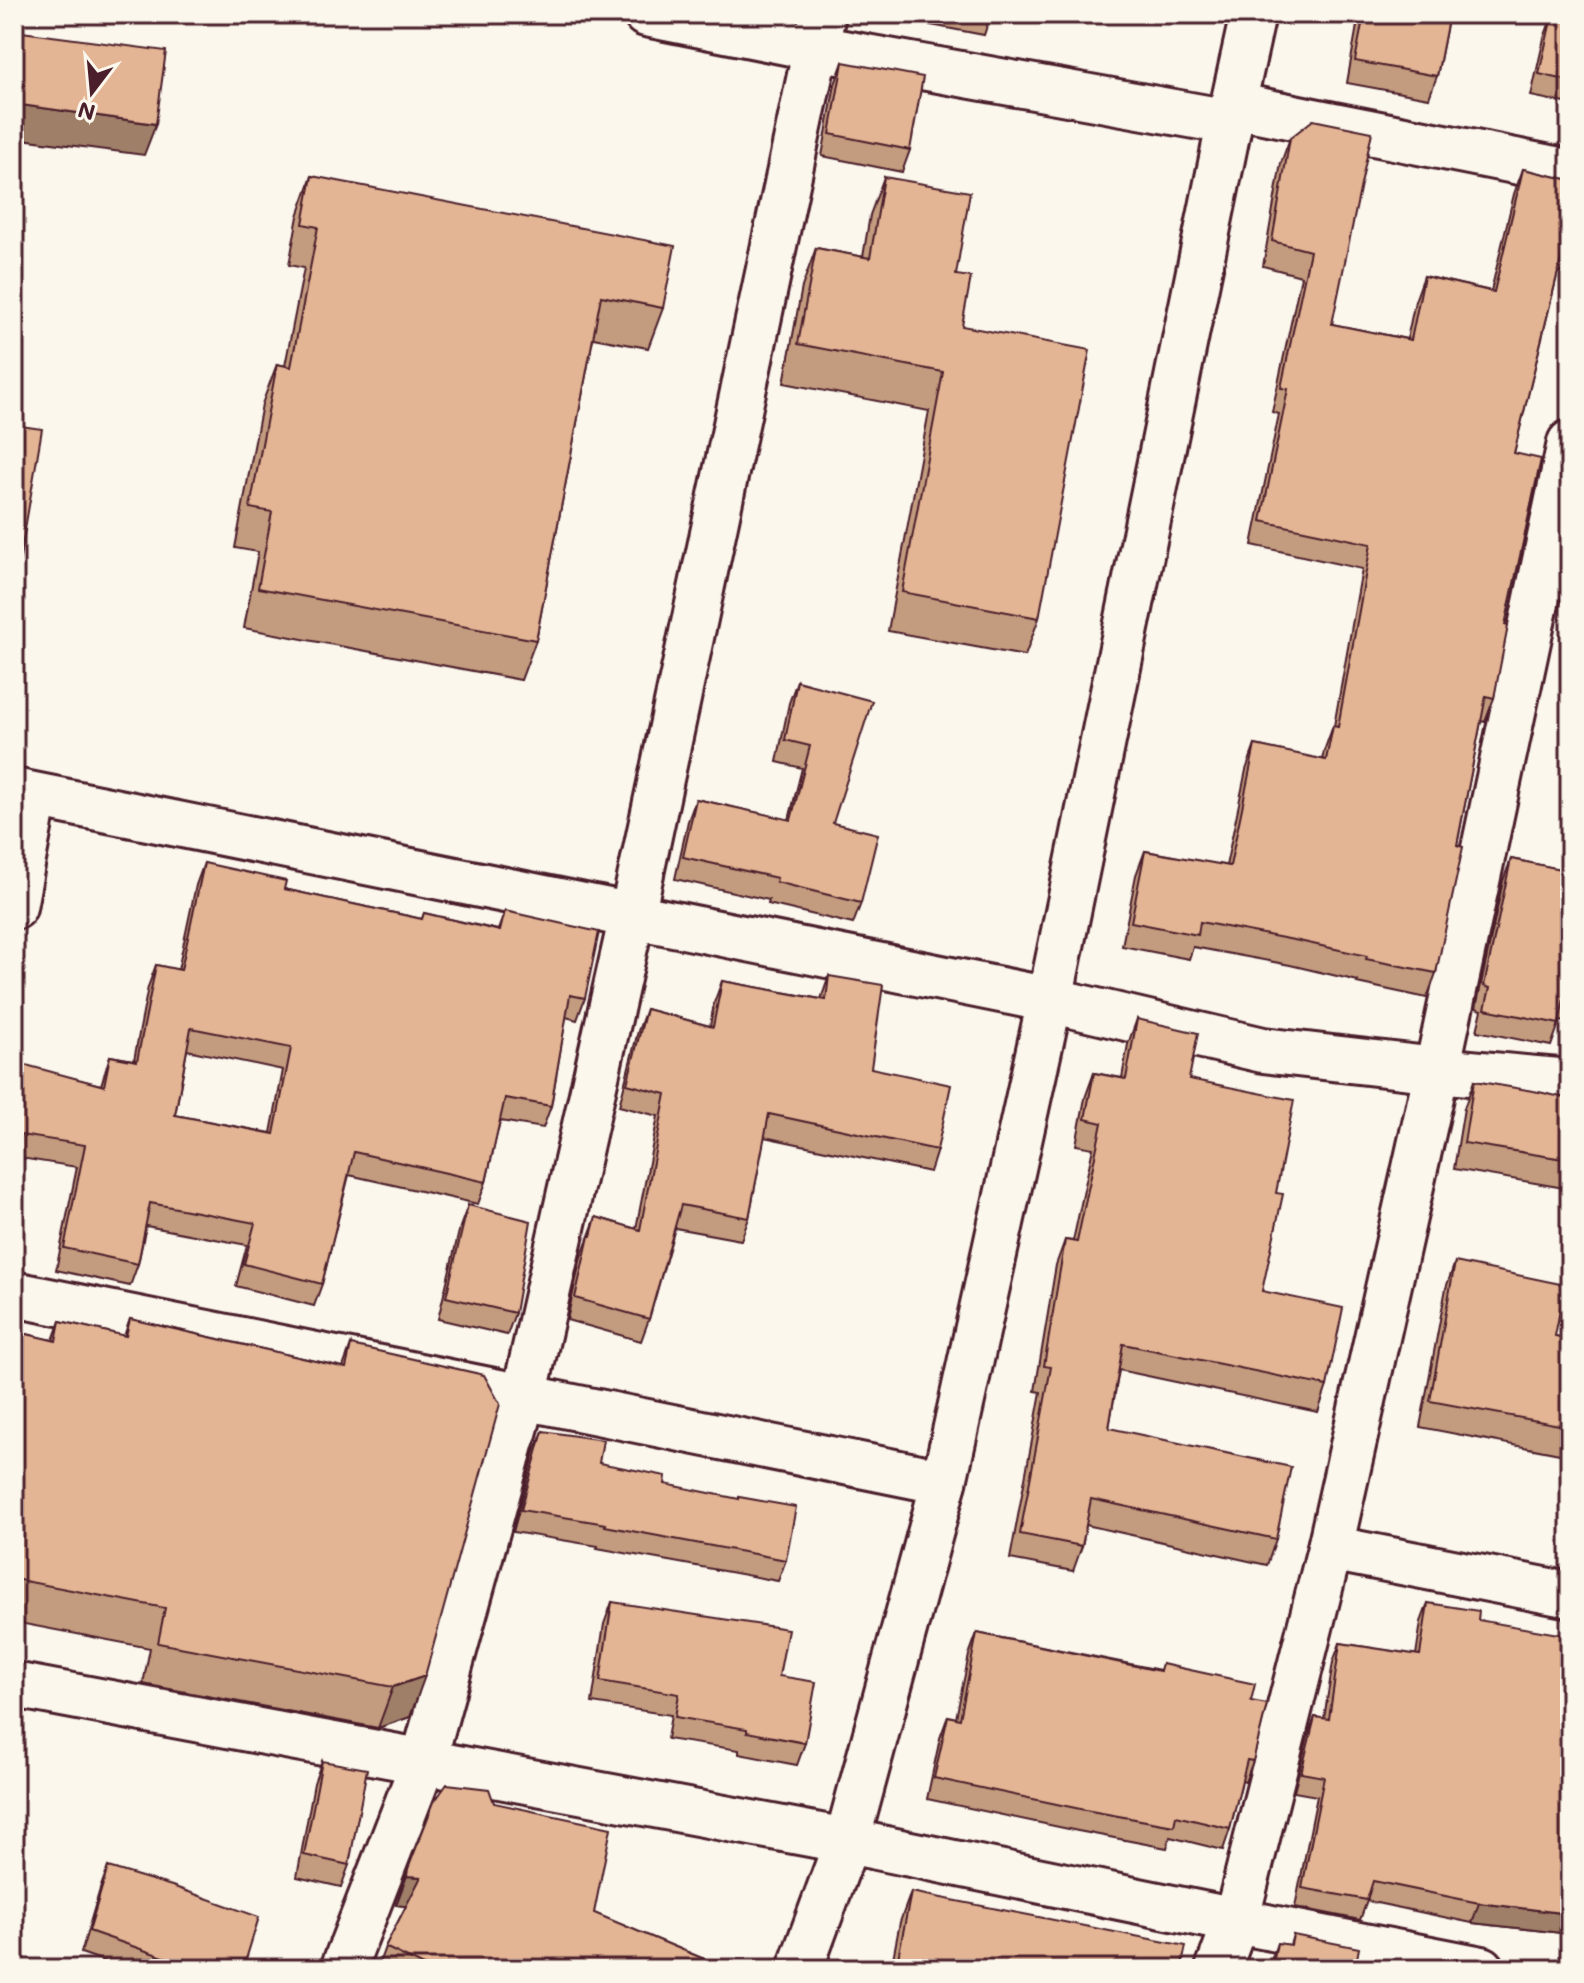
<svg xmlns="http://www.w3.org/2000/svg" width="1584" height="1983" viewBox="0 0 1584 1983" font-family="Mali,sans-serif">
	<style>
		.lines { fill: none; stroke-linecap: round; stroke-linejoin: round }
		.minor-casing { stroke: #4a1f2b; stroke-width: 50 }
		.minor { stroke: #fbf7ec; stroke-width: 44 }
		.wall { fill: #c39c7f; stroke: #4a1f2b; stroke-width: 2; fill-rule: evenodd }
		.shaded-wall { fill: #9f7f68; stroke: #4a1f2b; stroke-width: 2 }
		.building { fill: #e3b594; stroke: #4a1f2b; stroke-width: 2; fill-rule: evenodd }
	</style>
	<rect width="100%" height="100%" fill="#fbf7ec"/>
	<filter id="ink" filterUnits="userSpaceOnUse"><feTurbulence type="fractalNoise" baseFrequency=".0125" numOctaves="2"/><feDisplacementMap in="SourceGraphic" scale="16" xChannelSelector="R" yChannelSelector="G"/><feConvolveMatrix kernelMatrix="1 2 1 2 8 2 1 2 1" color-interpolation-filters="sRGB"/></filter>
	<g filter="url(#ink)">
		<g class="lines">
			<defs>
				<g id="minor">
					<path d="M646,14l170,34 413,74"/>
					<path d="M1233,105l337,67"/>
					<path d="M14,791l1036,209 213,50 174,20 133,12"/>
					<path d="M14,907l21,-111"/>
					<path d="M14,1294l930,188"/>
					<path d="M1330,1548l240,47"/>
					<path d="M14,1685l833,156 389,80 246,48"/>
					<path d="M343,1969l80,-206 101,-366 108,-481 191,-902"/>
					<path d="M800,1969l47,-128 97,-359 106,-482 183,-895 20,-91"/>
					<path d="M1218,1969l18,-48 94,-373 107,-478 133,-627"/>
				</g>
			</defs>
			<use href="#minor" class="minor-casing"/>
			<use href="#minor" class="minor"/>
		</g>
		<g class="wall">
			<path d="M873,14h118l-7,21z"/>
			<path d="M1359,14h90l-12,62 -8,22 -82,-15z"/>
			<path d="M1552,16l18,4v84l-39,-8 13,-58z"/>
			<path d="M843,62l67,88 -8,22 -80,-16 13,-72z"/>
			<path d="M1290,138l42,186 75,15 8,-38 9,-25 67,15 23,-97 9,-25 47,11v73l-8,20 -4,-1 -44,181 -9,172 -11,73 -9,24 -4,-1 -24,124 -21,128 -9,25 -70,-15 1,-2 -68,-16 -97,-18 -4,12 -67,-13 14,-71 9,-24 81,15 20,-96 9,-25 67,15 2,-9 9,-25h1l28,-157 -110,-24 27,-131 -7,-2 29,-136 -38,-10 18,-103z"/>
			<path d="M312,176l351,132 -15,40 -55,-10 -57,302 -15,40 -277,-52 14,-76 -23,-4 27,-144 15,-40 8,2 19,-98 -15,-3 9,-49z"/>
			<path d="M884,177l72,98 6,51 77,292 -14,38 -137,-25 41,-220 -145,-28 18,-96 14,-39 47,9 7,-42z"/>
			<path d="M797,681l36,142 28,80 -8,21 -85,-20 1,-4 -94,-21 13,-58 8,-22 93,21 13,-52 -25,-6 12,-59z"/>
			<path d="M1511,859l59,12v152l-10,-2 -9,25 -74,-15 5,-21 -6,-2 27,-127z"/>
			<path d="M204,863l80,26 138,30 2,-6 74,17 7,-19 80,87 -8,22 -11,-3 -15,89 -8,22 -43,-7 -14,61 -8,22 -129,-29 -27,109 -8,22 -78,-20 11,-41 -101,-19 -8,38 -8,22 -74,-16 21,-103 -63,-10v-93l87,21 9,-29 24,4 14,-73 8,-22 22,5 18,-85zM187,1050l96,20 -12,63 -96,-18z"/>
			<path d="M829,976l42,92 66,82 -7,22 -166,-35 -15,81 -8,22 -66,-12 -26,91 -8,22 -74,-21 14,-63 15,-40 40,12 22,-113 -39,-10 19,-75 8,-22 64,17 4,-23 8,-22 99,18z"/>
			<path d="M1137,1019l52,60 87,114 -14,98 65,95 -9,26 -199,-42 -10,58 167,111 -9,26 -181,-40 -4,21 -9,25 -63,-12 31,-167 -6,-1 21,-126 9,-25 8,1 20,-93 -17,-3 9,-47 9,-25 28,5 6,-34z"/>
			<path d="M1474,1081l96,18v90l-116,-20 10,-61z"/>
			<path d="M468,1205l47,108 -8,22 -69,-16 22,-92z"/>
			<path d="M1455,1262l100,74 15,3v117l-150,-29 26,-139z"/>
			<path d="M130,1319l213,48 8,-22 59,372 -32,11 -235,-44 7,-36 -136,-26v-291l39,9 7,-19 64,15z"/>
			<path d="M543,1431l56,32 66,21 121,76 -8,21 -181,-33 1,-2 -85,-14 22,-80z"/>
			<path d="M612,1602l167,74 26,67 -8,22 -58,-11v-4l-72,-11 4,-24 -79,-12 12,-79z"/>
			<path d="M1428,1603l50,17 92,314 -98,-11 -105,-22 -7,19 -65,-13 22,-111 -23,-4 14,-56 7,-19 9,2 9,-57 7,-19 76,12 5,-33z"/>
			<path d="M977,1633l183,37 2,-6 89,37 2,60 -8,21 -3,-1 -12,48 -7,21 -53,-13 -3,11 -89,-17 -151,-32 13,-61 8,-22 8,2 13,-63z"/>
			<path d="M322,1761l27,104 -8,22 -44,-10 17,-94z"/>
			<path d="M494,1803l100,110 134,56h-351l8,-22 21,-41 -10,-1 12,-36z"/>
			<path d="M108,1867l135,102h-116l-46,-16 19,-64z"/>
			<path d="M911,1892l270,77h-290l9,-47z"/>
			<path d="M1293,1935l62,34h-87l9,-26 13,2z"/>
		</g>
		<g class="shaded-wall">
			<path d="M14,104l142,20 -12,31 -130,-17z"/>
			<path d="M425,1676l-15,41 -32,11 15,-41z"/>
			<path d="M407,1876l14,1 -11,30 -14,-2z"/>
			<path d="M1479,1903l91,11v20l-98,-11z"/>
		</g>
		<g class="building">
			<path d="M1364,14h85l-12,62 -82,-15z"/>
			<path d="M1552,16l18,4v61l-31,-7z"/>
			<path d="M14,31l152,20 -10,73 -142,-20z"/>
			<path d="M843,62l80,15 -13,73 -80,-16z"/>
			<path d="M1313,120l59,12 -40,192 79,16 13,-64 70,16 29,-123 47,11v68l-6,-1 -50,206 27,6 -36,166 3,1 -14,72 -8,-2 -29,149 6,2 -27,126 -70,-14 1,-3 -68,-15 -99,-19 -2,13 -67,-13 14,-71 85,15 25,-121 71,15 7,-34 5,1 33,-183 -110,-23 27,-132 -7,-1 29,-137 -38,-10 18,-103z"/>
			<path d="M312,176l363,70 -12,62 -62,-12 -65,344 -278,-52 14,-76 -22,-4 27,-144 14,3 27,-140 -15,-3z"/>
			<path d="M884,177l86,15 -14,83 15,2 -9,49 128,24 -51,268 -137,-26 41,-220 -145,-28 18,-96 54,10z"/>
			<path d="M14,425l28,4 -28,165z"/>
			<path d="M797,681l75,20 -39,122 45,11 -17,69 -85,-21 1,-4 -94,-21 13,-58 95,21 19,-74 -25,-6z"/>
			<path d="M1511,859l59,12v128l-6,-1 -5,26 -74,-15 5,-21 -6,-2z"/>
			<path d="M204,863l82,18 -2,8 138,30 2,-6 76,18 5,-20 94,21 -14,66 -15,-3 -19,111 -46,-8 -19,84 -132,-30 -32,132 -78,-20 11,-41 -105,-20 -12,61 -74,-16 21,-103 -71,-11 1,-72 89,24 6,-30 27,5 19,-96 25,5zM191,1028l100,20 -17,86 -99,-19z"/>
			<path d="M829,976l54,9 -12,83 80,17 -14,65 -168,-36 -20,104 -68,-13 -32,114 -74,-21 14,-62h2l5,-19 44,13 26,-136 -39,-10 19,-75 67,18 9,-46 104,19z"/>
			<path d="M1137,1019l61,14 -9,46 105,21 -18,93 7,1 -21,97 81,17 -16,78 -204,-42 -14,84 182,39 -15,72 -185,-40 -9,47 -62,-12 31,-167 -7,-1 21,-126 12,2 25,-119 -17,-4 9,-46 32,6z"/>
			<path d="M1474,1081l65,11 31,7v61l-106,-17z"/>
			<path d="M468,1205l63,16 -16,92 -69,-16z"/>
			<path d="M1455,1262l110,23 -10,51 15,3v88l-140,-26z"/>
			<path d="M130,1319l216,49 5,-23 133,30 16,29 -75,272 -32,11 -235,-44 7,-35 -151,-29v-248l42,10 4,-20 66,15z"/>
			<path d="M543,1431l60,9 -4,23 67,13 -1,8 74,15v-2l57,10 -10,53 -181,-34 1,-2 -85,-14z"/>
			<path d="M612,1602l176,27 -9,47 37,6 -11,61 -58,-11v-3l-72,-12 4,-23 -79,-13z"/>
			<path d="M1428,1603l51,8 -1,9 92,16v278l-91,-11 -106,-22 -6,19 -65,-12 22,-111 -23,-4 14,-56 14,2 11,-76 80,12z"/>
			<path d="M977,1633l183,38 2,-7 93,20 -4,17 16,3 -14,57 -6,-1 -17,69 -54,-13 -2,10 -89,-16 -151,-32 14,-62 12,3z"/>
			<path d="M322,1761l45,8 -18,96 -45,-10z"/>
			<path d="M447,1784l42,5 5,14 117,25 -17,85 134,56h-298l-45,-22 36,-70 -14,-1 1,-7 26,-67z"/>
			<path d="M108,1867l64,19 87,31 -16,52h-45l-109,-38z"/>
			<path d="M911,1892l275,54 -5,23h-285z"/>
			<path d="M1293,1935l66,13 -4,21h-83l5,-26 14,2z"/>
		</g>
	</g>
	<rect width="1584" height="1983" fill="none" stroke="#fbf7ec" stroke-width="48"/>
	<rect x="24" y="24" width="1536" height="1935" fill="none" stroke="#4a1f2b" stroke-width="3" filter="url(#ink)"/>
	<g transform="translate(92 92) rotate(196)" stroke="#fbf7ec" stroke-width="6" paint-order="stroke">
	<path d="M0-6L14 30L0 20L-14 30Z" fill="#4a1f2b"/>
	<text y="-12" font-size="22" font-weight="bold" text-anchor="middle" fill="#4a1f2b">N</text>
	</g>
</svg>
